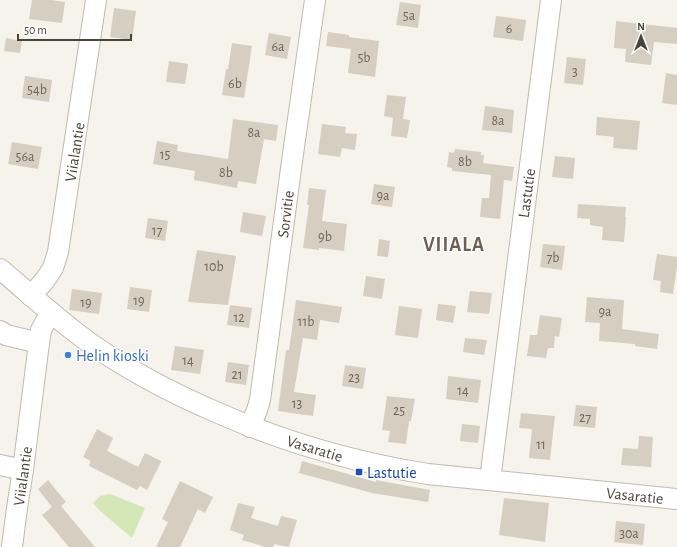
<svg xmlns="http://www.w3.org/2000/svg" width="677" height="547" viewBox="0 0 677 547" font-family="'Alegreya Sans',sans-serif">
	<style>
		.green { fill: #d4e8b7 }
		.building { fill: #d7cec2 }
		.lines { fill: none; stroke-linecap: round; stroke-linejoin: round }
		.minor-casing { stroke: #c1baaf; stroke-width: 22 }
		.minor { stroke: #fff; stroke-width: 20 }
		.shop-dot { fill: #3f7fe0; stroke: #fff; stroke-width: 1.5 }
		.transit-dot { fill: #1a4fb4; stroke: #fff; stroke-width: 1.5 }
		.labels { text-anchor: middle; stroke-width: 3; stroke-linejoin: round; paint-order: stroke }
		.number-label { font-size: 14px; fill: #6d665c }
		.street-label { font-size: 16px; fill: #4a433a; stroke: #fff }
		.shop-label { font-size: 16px; fill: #366cbe; stroke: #fff; text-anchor: start }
		.transit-label { font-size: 16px; fill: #164399; stroke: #fff; text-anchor: start }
		.district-label { font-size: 20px; font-weight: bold; letter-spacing: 1px; fill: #6d6051; stroke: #fff }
	</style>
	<rect width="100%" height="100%" fill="#f6f2ec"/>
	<path class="green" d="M110,494l35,14 -13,30 -33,-28 -6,-7 7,-7z"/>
	<g class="building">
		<path d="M32,0h19l14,2 -3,21 -33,-4z"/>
		<path d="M400,2l21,3 -3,23 -22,-3z"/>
		<path d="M114,8l22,3 -4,29 -22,-3z"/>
		<path d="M496,16l30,4 -3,21 -30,-4z"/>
		<path d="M616,21l61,7v16l-23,-2 -3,23 -26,-3 1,-13 -12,-1z"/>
		<path d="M328,32l21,3v2l30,4 -4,36 -27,-4 3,-24 -25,-3z"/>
		<path d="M269,33l22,4 -4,22 -22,-4z"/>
		<path d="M6,38l16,3 -2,12 -16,-2z"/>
		<path d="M232,43l20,3 -8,52 -22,-3 4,-26h2z"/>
		<path d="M567,57l19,2 -3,26 -19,-2z"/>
		<path d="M169,61l19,3 -3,20 -19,-2z"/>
		<path d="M666,73l11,2v30l-15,-2z"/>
		<path d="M25,76l27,4 -3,22 -27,-4z"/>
		<path d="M387,95l19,2 -3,22 7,1 -3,18 -16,-2 2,-18 -9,-2z"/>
		<path d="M485,106l29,4 -2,23 -30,-3z"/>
		<path d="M597,117l43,4 -3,29 -24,-2 1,-11 -18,-2z"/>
		<path d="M233,119l45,6 -2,16 -12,-2 -8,45 -18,-3 -1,7 -43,-8 1,-9 -42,-7 4,-23 21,4 -1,6 51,8z"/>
		<path d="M322,124l24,3 -1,6 12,1 -2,16 -13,-2 -2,9 -22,-3z"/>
		<path d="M12,142l30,5 -4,22 -30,-5z"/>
		<path d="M455,149l26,3v3h3l-1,8 31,4 -2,14 -8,-1 -4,39 -20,-2 2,-19h7l2,-23 -39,-4v-3l-5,-1 2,-15 5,1z"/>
		<path d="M555,156l20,2 -2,21 -21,-2z"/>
		<path d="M374,184l21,3 -3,20 -21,-3z"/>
		<path d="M309,188l17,2 -4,31 25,3 -3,27 -25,-3v2l-16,-2 6,-43h-2z"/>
		<path d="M578,204l48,3 -1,10h1l-2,25 -22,-2 1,-13 -13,-2v-6l-13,-1z"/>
		<path d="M243,212l23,4 -4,20 -22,-4z"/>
		<path d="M148,218l20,3 -3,20 -20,-3z"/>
		<path d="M379,239l11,2 -2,16 -11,-1z"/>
		<path d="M543,244l22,2 -3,24 -22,-3z"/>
		<path d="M197,250l39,6 -8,49 -40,-3z"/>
		<path d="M657,254l20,3v10l-4,27 -13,-2 1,-11 -8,-1z"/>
		<path d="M366,276l19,3 -3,20 -19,-3z"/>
		<path d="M130,287l22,3 -3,22 -22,-3z"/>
		<path d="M72,289l30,4 -3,21 -30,-4z"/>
		<path d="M470,291l22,2 -3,21 -22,-2z"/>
		<path d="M587,297l37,3 -2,29 37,5 -2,15 -22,-3v-2l-36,-3 1,-18 -15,-1z"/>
		<path d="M296,300l46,7 -3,16 -19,-3 -3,20 -14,-2 -9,54 22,3 -3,21 -35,-5 8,-61h3z"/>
		<path d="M438,304l18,2 -3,17 -17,-3z"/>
		<path d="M230,305l22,3 -3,20 -22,-3z"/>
		<path d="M399,306l23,3 -4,29 -23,-3z"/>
		<path d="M540,315l22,3 -3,19 -4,-1 -1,12h-6l-2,10 -19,-2 3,-21h7z"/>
		<path d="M465,338l22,2 -3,15 -21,-3z"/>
		<path d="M175,346l29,4 -4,24 -29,-4z"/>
		<path d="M228,362l21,3 -3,20 -21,-3z"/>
		<path d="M345,365l21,3 -3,21 -21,-3z"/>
		<path d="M448,376l33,4 -3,23 -32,-4z"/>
		<path d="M387,396l28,3 -4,22h-2l-3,23 -18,-2 2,-11 -8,-1z"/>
		<path d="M576,405l21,2 -2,21 -22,-2z"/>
		<path d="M521,413l34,3 -5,44 -21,-2 3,-29 -13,-1z"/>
		<path d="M462,424l18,2 -2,17 -18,-2z"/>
		<path d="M97,429l16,9 -6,13 31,16 7,-14 16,8v1l-14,28 -7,-4 -3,4 -48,-24 2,-5 -8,-4z"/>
		<path d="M639,436l14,1 -2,30 -30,-2 2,-17 15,1z"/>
		<path d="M302,461l74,21v-2l54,10 -2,12 -56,-9 -73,-20z"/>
		<path d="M48,480l18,22 -5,4 34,41h-26l-27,-32 10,-8 -14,-18z"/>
		<path d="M180,481l33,16 -8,16 -7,-4 -18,38h-24l12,-25 -6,-3z"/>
		<path d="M504,498l45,5 -4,39 -46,-7z"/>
		<path d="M238,503l17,4 -4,11 27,8 3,-10 16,4 -8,27 -15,-3 -1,3h-7l-24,-7 2,-5 -14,-5z"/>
		<path d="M616,521l29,3 -2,21 -29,-3z"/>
	</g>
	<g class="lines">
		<defs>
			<g id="minor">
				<path d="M0,269c31,26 61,54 94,77 38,26 80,48 122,66 70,31 136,50 212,62l249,25"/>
				<path d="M31,296l14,-16 8,-12 5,-16 38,-252"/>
				<path d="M0,331l6,4 33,8"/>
				<path d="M250,427l7,-17 3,-10 32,-239 23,-161"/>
				<path d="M0,465l23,5"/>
				<path d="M490,480l61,-480"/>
				<path d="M12,547l5,-39 6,-38 16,-127 2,-13 10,-18"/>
			</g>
		</defs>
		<use href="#minor" class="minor-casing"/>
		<use href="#minor" class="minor"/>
	</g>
	<circle class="shop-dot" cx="68" cy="355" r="4"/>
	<rect class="transit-dot" x="355" y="468" width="8" height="8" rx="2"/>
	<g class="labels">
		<g class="number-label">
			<text x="409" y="20">5a</text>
			<text x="509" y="33">6</text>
			<text x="278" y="51">6a</text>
			<text x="364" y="62">5b</text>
			<text x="575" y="76">3</text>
			<text x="235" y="88">6b</text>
			<text x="37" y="94">54b</text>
			<text x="498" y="125">8a</text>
			<text x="254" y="137">8a</text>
			<text x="165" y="159">15</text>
			<text x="25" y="161">56a</text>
			<text x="465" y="166">8b</text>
			<text x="226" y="177">8b</text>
			<text x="383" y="200">9a</text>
			<text x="157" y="235">17</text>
			<text x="325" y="241">9b</text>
			<text x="553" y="262">7b</text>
			<text x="214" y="271">10b</text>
			<text x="139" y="305">19</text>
			<text x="86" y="307">19</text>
			<text x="605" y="316">9a</text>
			<text x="239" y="322">12</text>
			<text x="306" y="326">11b</text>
			<text x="188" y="365">14</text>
			<text x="237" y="379">21</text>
			<text x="354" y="382">23</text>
			<text x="463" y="395">14</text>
			<text x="297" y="408">13</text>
			<text x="399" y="415">25</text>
			<text x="585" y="422">27</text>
			<text x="541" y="449">11</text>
			<text x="629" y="538">30a</text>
		</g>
		<g class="street-label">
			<text transform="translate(74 152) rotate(-81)" y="6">Viialantie</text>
			<text transform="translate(526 193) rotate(-82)" y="6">Lastutie</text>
			<text transform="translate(285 214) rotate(-83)" y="6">Sorvitie</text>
			<text transform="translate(315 448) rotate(17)" y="6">Vasaratie</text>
			<text transform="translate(22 476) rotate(-82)" y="6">Viialantie</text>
			<text transform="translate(635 495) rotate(6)" y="6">Vasaratie</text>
		</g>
		<g class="shop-label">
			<text x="76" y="361">Helin kioski</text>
		</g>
		<g class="transit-label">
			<text x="367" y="478">Lastutie</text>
		</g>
		<g class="district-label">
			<text x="454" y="251">VIIALA</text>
		</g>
	</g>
	<g transform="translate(641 36)" stroke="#ffffff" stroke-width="3" paint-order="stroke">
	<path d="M0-3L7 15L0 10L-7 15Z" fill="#4a433a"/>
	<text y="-6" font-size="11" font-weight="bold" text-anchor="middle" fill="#4a433a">N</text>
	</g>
	<path d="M18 34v6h113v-6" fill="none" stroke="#4a433a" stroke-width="2"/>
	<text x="24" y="34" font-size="12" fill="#4a433a" stroke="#ffffff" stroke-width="3" paint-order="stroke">50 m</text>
</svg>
